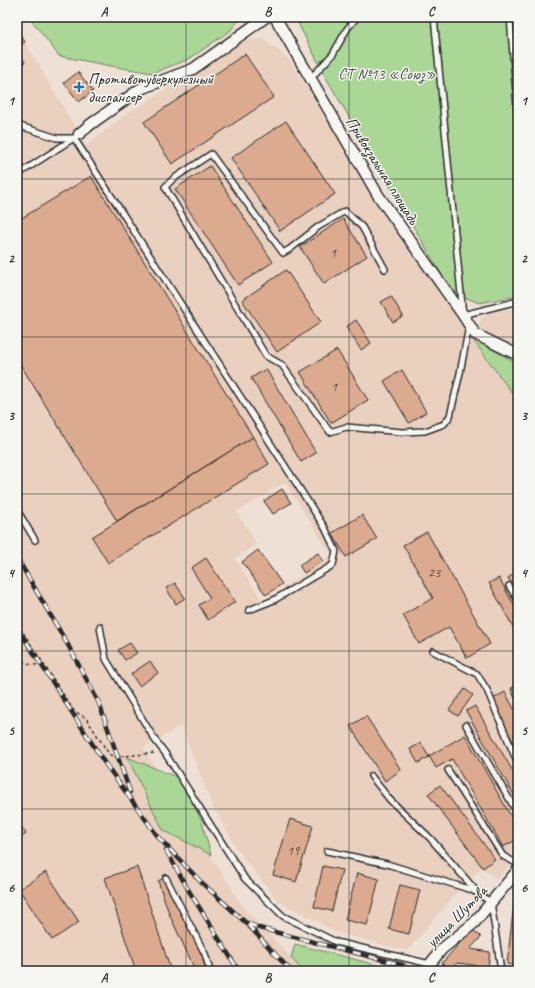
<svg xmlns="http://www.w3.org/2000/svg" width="535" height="988" viewBox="0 0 535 988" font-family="Caveat,sans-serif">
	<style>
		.built { fill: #e9d0bf; fill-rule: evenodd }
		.green { fill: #aad796; stroke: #6a8160 }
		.building { fill: #dcab8f; stroke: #2b2b2b }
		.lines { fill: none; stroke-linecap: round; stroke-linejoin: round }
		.service-casing { stroke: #2b2b2b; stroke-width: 8 }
		.minor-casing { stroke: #2b2b2b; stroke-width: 13 }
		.path { stroke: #2b2b2b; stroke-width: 1.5; stroke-dasharray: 3 3; stroke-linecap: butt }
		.service { stroke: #f6f6f2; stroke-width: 5 }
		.minor { stroke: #f6f6f2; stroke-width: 10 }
		.rail-casing { stroke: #2b2b2b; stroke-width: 4.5 }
		.rail { stroke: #f6f6f2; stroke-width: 3; stroke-dasharray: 9; stroke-linecap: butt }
		.grid { fill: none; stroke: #2b2b2b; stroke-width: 1; stroke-opacity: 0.55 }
		.poi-dot { fill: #1f6fb2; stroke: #f6f6f2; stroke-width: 1.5 }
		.labels { text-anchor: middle; stroke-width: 3; stroke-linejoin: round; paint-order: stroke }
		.number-label { font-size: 14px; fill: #574b44 }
		.park-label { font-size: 16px; fill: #4b5646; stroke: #f6f6f2 }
		.poi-label { font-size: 16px; fill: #2b2b2b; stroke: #f6f6f2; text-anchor: start }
		.street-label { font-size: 16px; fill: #2b2b2b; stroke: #f6f6f2 }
		.neatline { fill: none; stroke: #2b2b2b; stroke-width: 1.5 }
		.grid-label { font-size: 13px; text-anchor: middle; font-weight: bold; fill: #2b2b2b }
	</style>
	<rect width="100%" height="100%" fill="#eee0d4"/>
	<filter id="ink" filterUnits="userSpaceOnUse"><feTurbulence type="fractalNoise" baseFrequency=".025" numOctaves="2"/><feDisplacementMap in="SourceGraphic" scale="8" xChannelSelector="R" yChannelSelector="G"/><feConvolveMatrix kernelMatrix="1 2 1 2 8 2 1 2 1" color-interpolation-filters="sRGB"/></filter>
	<g filter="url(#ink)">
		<g class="built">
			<path d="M17,29l69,117 42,-33 116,-72 19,-3 28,24 77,124 103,151 47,64v454l-21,24 -15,-11 -18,16 -57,67 -69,-18 -60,-32 -41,-52 -25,-44 -31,-79 -38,22 100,159 60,64h-286zM285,482l47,74 -70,45 -27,-43 22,-14 -20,-32z"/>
			<path d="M518,306v45l-10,-4 -29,-21 4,-10z"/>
		</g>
		<g class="green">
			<path d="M29,17h212l-10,13 -42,29 -36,14 -31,-5 -63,-12z"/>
			<path d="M295,17h223v279l-39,7 -15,-6 -8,2 -131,-223z"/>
			<path d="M471,337l47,27v37z"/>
			<path d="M127,757l52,21 22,41 10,36 -48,-25z"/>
			<path d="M295,944l101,26v1h-93l-12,-13z"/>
		</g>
		<g class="building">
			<path d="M17,29l8,13 -8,5z"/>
			<path d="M17,50l8,12 -8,5z"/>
			<path d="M245,54l29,43 -102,67 -28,-42z"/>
			<path d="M78,72l15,19 -14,11 -15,-19z"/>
			<path d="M286,121l49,73 -55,37 -49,-73z"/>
			<path d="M210,166l63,96 -35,23 -63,-96z"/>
			<path d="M91,176l162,261 -136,84 -100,-162v-138z"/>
			<path d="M343,219l24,37 -43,28 -24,-37z"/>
			<path d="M286,270l35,52 -44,30 -35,-52z"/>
			<path d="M391,296l12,20 -10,6 -12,-20z"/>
			<path d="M356,320l15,23 -10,7 -15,-23z"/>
			<path d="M337,350l31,50 -37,23 -31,-51z"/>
			<path d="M266,369l50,84 -15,9 -50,-84z"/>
			<path d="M402,370l24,42 -17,11 -25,-42z"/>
			<path d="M253,437l16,27 -161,99 -16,-26z"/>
			<path d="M282,489l9,14 -18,11 -9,-13z"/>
			<path d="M362,515l15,24 -31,18 -14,-24z"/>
			<path d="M427,532l63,112 -23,14 -18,-31 -30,17 -16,-29 30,-17 -30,-53z"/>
			<path d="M258,550l24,34 -16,11 -24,-33z"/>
			<path d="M318,553l5,8 -19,12 -5,-8z"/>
			<path d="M206,558l29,44 -27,18 -9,-15 11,-7 -19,-30z"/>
			<path d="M518,571v22l-10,-15z"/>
			<path d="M499,578l19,34v24l-29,-53z"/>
			<path d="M175,583l10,15 -9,6 -10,-16z"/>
			<path d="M130,643l7,10 -12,7 -7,-10z"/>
			<path d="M150,661l8,12 -19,13 -8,-12z"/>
			<path d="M465,689l8,6 -15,21 -9,-6z"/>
			<path d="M505,692l13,24v35l-27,-51z"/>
			<path d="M475,706l43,74v22l-52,-91z"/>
			<path d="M366,716l35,54 -16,11 -35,-55z"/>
			<path d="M465,735l53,94v10l-15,8 -51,-88 -16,9 -7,-12z"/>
			<path d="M421,743l8,14 -11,6 -8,-14z"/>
			<path d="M440,785l55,74 -12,9 -55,-74z"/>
			<path d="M290,819l23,7 -17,56 -23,-7z"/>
			<path d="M17,820l9,14 -9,6z"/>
			<path d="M323,866l19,4 -10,41 -18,-4z"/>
			<path d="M137,867l34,104h-35l-31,-93z"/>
			<path d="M46,872l33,50 -27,18 -33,-51z"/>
			<path d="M357,873l22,6 -12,46 -22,-5z"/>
			<path d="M164,878l39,79 3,14h-11l-3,-8 -22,-47 -12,-35z"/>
			<path d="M518,882v84l-11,-2 9,-78z"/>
			<path d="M400,885l20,5 -11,44 -20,-5z"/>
			<path d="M472,929l9,8 -11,12 20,3 -2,15 -31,-4 -7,8 -8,-8z"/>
		</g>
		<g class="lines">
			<defs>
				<g id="service">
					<path d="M434,17l29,298 55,-14"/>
					<path d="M510,17l8,102"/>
					<path d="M310,79l23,-25 14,-25 10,-12"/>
					<path d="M17,125l40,13h17"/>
					<path d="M17,175l57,-37 251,390 11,23 -3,14 -59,35 -25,10"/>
					<path d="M385,269l-23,-42 -17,-16 -27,16 -28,22 -7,4 -72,-99 -38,25 -8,8 101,169 16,9 48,67 16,-5 56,5 23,-1 19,-7 6,-8 10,-43 9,-47"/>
					<path d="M17,510l18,30"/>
					<path d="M509,586l9,14"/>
					<path d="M100,627l6,32 49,81 10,13 80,126 38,37 53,26 94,22 -1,7"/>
					<path d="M433,651l44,23 10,16 31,74"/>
					<path d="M515,690l3,6"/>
					<path d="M466,725l52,89"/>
					<path d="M448,770l55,86 15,8"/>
					<path d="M371,776l19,24 40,38 47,54"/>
					<path d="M327,851l60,13 85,26 19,12 10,69"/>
					<path d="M166,878l39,76 5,17"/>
				</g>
				<g id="minor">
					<path d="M275,17l103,178 85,120 12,19 43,21"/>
					<path d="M79,134l12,-10 49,-35 53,-20 73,-52"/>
					<path d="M430,964l12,-15 32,-26 44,-53"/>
				</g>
			</defs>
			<use href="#service" class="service-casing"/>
			<use href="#minor" class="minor-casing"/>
			<g class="path">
				<path d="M17,623l57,88 12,7 23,36 5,3 42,-4"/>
				<path d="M17,659l10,5 18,2"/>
			</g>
			<use href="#service" class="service"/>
			<use href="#minor" class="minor"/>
			<defs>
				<g id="rail">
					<path d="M17,558l51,87 31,58 31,89"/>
					<path d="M17,627l87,135 55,76 42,44 44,40 14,6 144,37 8,6"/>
					<path d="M166,850l23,41 50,80"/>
					<path d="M248,925l43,46"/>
				</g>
			</defs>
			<use href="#rail" class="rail-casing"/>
			<use href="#rail" class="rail"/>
		</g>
	</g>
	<path class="grid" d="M186,17v954M349,17v954M17,179h501M17,337h501M17,494h501M17,651h501M17,809h501"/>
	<path class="poi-dot" d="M77 81h4v4h4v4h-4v4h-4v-4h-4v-4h4z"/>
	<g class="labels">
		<g class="number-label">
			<text x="333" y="257">1</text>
			<text x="334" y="391">1</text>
			<text x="434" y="577">23</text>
			<text x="293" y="855">19</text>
		</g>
		<g class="park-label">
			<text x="387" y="79">СТ №13 «Союз»</text>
		</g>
		<g class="poi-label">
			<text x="88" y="84">Противотуберкулезный<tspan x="88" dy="18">диспансер</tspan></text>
		</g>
		<g class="street-label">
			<text transform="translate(383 170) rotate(58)" y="6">Привокзальная площадь</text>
			<text transform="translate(456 916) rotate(-46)" y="6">улица Шутова</text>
		</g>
	</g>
	<rect width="535" height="988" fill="none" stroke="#f6f6f2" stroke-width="44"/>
	<rect x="22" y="22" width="491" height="944" class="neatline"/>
	<g class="grid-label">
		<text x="104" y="16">A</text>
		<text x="268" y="16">B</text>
		<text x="431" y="16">C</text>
		<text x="11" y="105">1</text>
		<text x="524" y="105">1</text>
		<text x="11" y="263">2</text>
		<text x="524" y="263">2</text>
		<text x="11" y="420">3</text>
		<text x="524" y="420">3</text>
		<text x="11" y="577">4</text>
		<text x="524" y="577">4</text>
		<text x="11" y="735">5</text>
		<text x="524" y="735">5</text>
		<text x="11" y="892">6</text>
		<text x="524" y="892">6</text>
		<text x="104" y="982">A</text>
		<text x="268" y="982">B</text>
		<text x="431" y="982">C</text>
	</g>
</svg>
